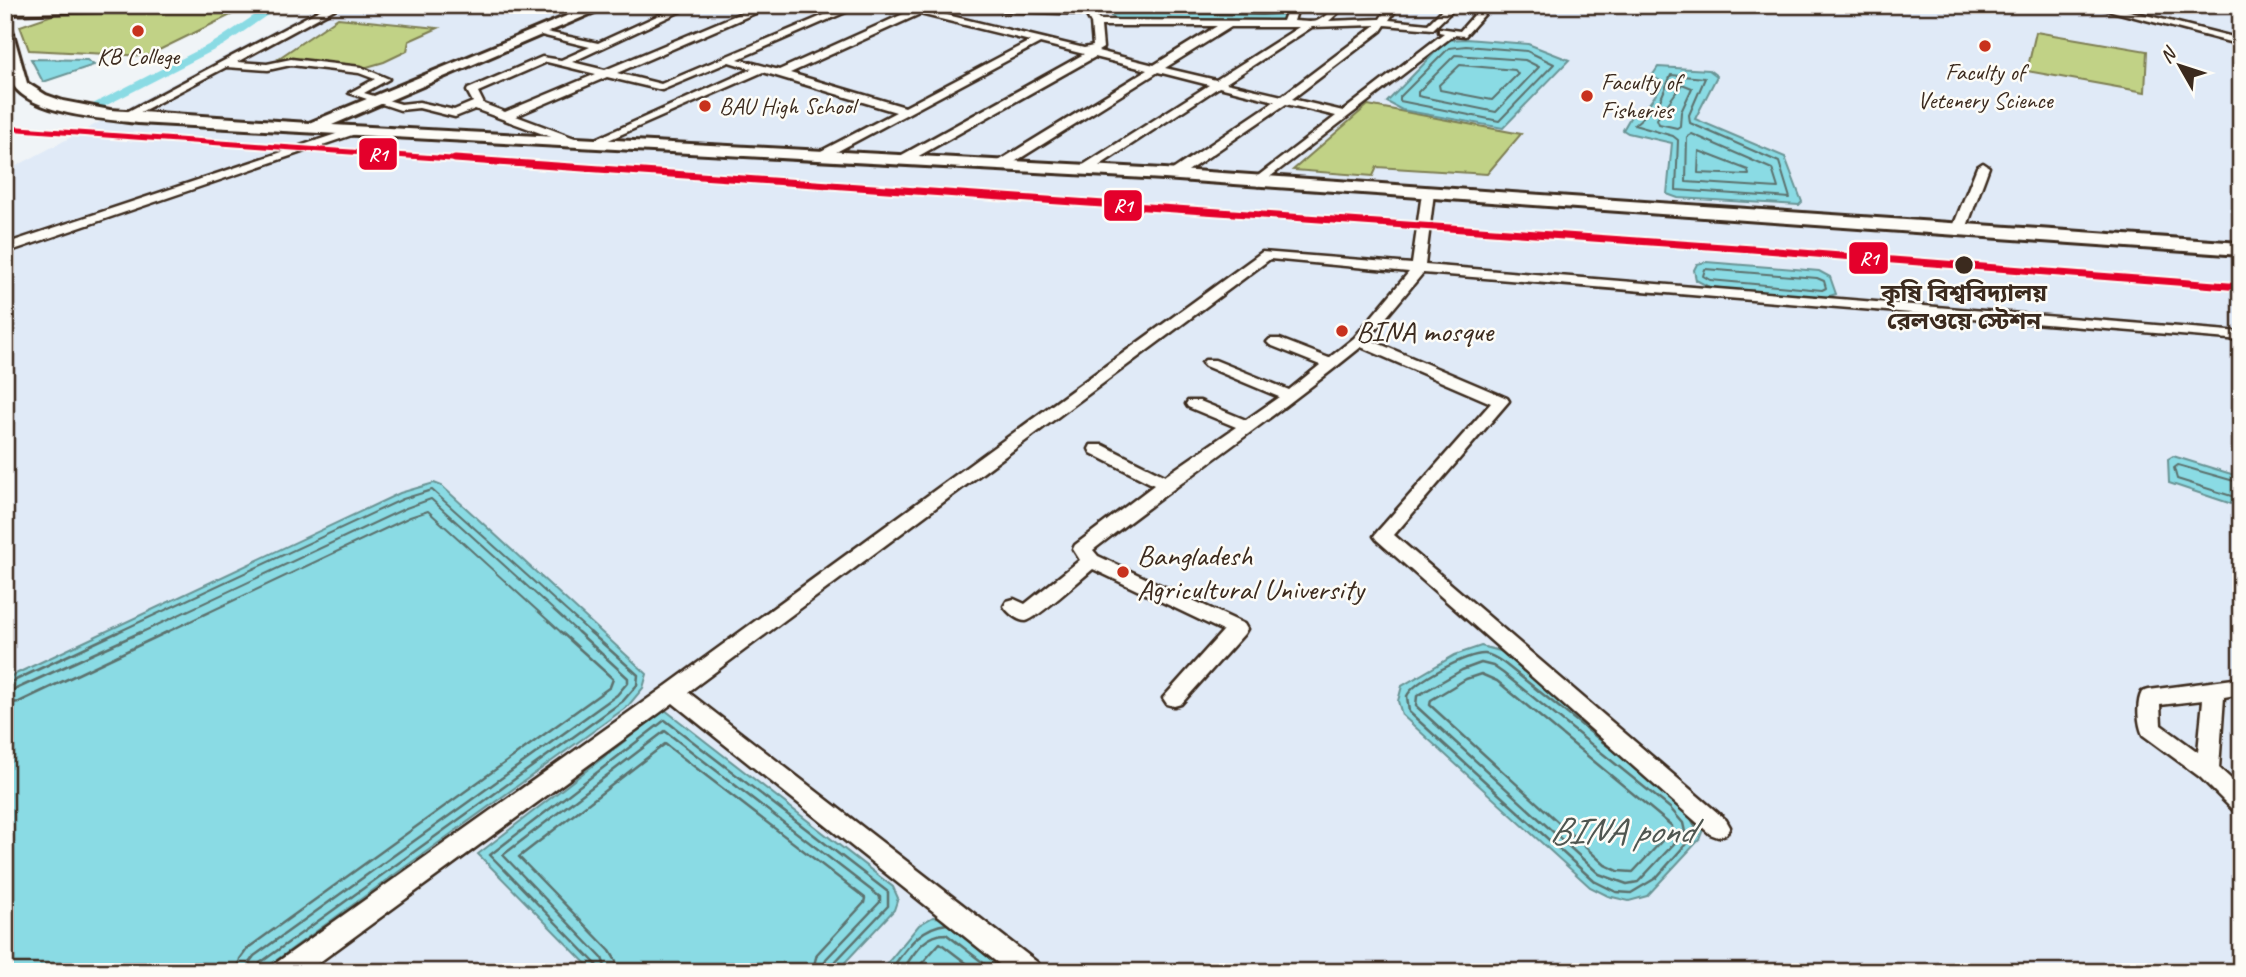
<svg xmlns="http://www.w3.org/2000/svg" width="2246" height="977" viewBox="0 0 2246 977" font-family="Caveat,'Noto Sans Bengali',sans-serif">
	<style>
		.built { fill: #e0eaf7 }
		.green { fill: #c1d286; stroke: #7e7e52; stroke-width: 2 }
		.water { fill: #8adbe4; stroke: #6a9495; stroke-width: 2 }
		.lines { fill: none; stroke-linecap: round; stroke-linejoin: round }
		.shore-far1 { stroke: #5b716d; stroke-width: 2 }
		.shore { stroke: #5b716d; stroke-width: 2.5 }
		.canal { fill: #8adbe4; fill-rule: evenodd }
		.street-casing { stroke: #3b2a1e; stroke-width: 5 }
		.secondary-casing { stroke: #3b2a1e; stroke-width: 6 }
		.street { fill: #fdfcf7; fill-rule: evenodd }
		.secondary { fill: #fdfcf7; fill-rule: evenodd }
		.rail-1-far1-casing { stroke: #fdfcf7; stroke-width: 9 }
		.rail-1-casing { stroke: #fdfcf7; stroke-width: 11 }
		.rail-1-far1 { stroke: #e4002b; stroke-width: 5 }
		.rail-1 { stroke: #e4002b; stroke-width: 7 }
		.poi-dot { fill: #c8321e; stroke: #fdfcf7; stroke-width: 2.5 }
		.stop-dot { fill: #3b2a1e; stroke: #fdfcf7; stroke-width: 2.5 }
		.labels { text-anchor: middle; stroke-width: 5; stroke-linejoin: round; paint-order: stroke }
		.far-poi-label { font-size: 24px; fill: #3b2a1e; stroke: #fdfcf7 }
		.far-stop-label { font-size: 24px; font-weight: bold; fill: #3b2a1e; stroke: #fdfcf7 }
		.poi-label { font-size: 30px; fill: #3b2a1e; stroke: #fdfcf7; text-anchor: start }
		.near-water-label { font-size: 38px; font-style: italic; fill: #4f5650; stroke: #fdfcf7 }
		.line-badge { stroke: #fdfcf7; stroke-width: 2.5 }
		.badge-label { font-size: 19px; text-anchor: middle; font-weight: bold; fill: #fff }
	</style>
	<rect width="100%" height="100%" fill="#f0f4f7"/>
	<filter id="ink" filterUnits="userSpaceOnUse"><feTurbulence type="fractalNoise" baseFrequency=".0143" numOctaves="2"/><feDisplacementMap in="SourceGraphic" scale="14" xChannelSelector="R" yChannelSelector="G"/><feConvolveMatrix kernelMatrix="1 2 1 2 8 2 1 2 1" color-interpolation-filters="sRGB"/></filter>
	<g filter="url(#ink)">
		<path class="built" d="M322,5h1919v967h-2236v-800z"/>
		<g class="green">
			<path d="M247,7l-100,49 -118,-6 -9,-24 44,-15z"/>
			<path d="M338,18l100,10 -29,13 -2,10 -23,11 -24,7 -20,-5 -61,-6z"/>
			<path d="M2036,32l111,19 -2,41 -118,-21z"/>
			<path d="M1368,105l153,29 -34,40 -110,-7 -4,9 -80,-6z"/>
		</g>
		<g class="water">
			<path d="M1109,5h174l3,14 -5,3h-19l-145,-3 -6,-3z"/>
			<path d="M1466,39l62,5 41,16 -66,68 -101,-18 -15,-8 60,-62z"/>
			<path d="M31,59l56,1 7,5 -51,17z"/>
			<path d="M1658,67l51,3 8,6 -22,43 90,38 17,45 -3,3 -121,-7 -11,-4 5,-51 -44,-10 -5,-3 12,-21 11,-1 18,-25 -12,-7z"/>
			<path d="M1706,262l113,9 11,6 6,17 -13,4 -114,-11 -13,-7 -2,-10 3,-6z"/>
			<path d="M2173,456l68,21v30l-72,-24 -1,-24z"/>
			<path d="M434,483l8,3 205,188 -4,14 -15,18 -368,266h-255v-293l395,-186z"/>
			<path d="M1481,646l19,5 13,9 168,136 23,31 -5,13 -52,56 -18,5 -21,-5 -18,-9 -188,-172 -4,-14 4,-15 53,-31z"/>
			<path d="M665,710l228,177 5,11 -4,12 -58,62h-242l-116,-118z"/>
			<path d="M933,917l18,1 70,54h-141l39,-47z"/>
		</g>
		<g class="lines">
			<g class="shore-far1">
				<path d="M1116,5l4,7 142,3 14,-1 1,-9"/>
				<path d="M1466,46l61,5 27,13 -55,57 -99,-20v-4l49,-49z"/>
				<path d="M1455,55l70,5 14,7 -43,45 -78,-16v-4z"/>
				<path d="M1460,65l55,5 3,4 -26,26 -52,-10 -1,-5z"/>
				<path d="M1671,75l34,3 -16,37 1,8 89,39 11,36 -114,-8 2,-50 -5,-4 -39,-11 25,-22z"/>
				<path d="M1682,84l10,4 -11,24 -1,14 -3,2 -18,-4 -2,-5z"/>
				<path d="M1692,134l80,35 6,19 -92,-6 1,-45z"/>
				<path d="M1699,151l49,19 1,5 -51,-2z"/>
				<path d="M1705,269l112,9 7,3 2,7 -4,2 -112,-10 -7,-4z"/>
				<path d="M2241,483l-63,-18 -4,3 3,11 64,20"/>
				<path d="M114,634l289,-135 29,-9 160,144"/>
				<path d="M138,634l268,-126 25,-9 149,135"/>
				<path d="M163,634l247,-117 18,-6 135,123"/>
			</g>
			<g class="shore">
				<path d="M1481,663l12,3 10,7 167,135 13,15 2,9 -47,50 -11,2 -28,-10 -183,-168 1,-10 45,-26z"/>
				<path d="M1481,674l16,7 175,145v4l-39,42 -15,-1 -13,-6 -175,-160 1,-5 35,-21z"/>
				<path d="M5,685l113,-53"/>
				<path d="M5,694l136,-62"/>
				<path d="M5,704l14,-2 148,-70"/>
				<path d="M1609,747l-104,-83c-6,-4 -12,-9 -20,-10 -17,-1 -71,27 -78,42l2,16 185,169 22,11 15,1 25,-15 37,-42 3,-8 -4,-8"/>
				<path d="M237,972l3,-13 8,-11 362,-261 3,-8 -52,-47"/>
				<path d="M248,972l1,-9 5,-7 363,-261 11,-13v-4l-50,-46"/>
				<path d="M257,972l3,-9 363,-262 14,-16 1,-10 -48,-43"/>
				<path d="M598,972l-2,-8 -106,-109 175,-135 223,172v14l-55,58 -2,8"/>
				<path d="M607,972l-5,-14 -99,-103 162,-124 215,166v5l-54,57 -4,13"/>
				<path d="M617,972l-1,-11 -6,-10 -91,-94 146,-113 200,154 -1,5 -47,51 -5,18"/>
				<path d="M889,972c16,-21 29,-45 58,-48"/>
				<path d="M901,972c12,-16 22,-38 45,-38l49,38"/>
				<path d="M914,972l26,-29 38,29"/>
			</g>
			<path class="canal" d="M270,5h12l-58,40 -123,63 -10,-3 125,-64z"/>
			<defs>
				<g id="street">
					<path d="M329,5h13l-105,57 30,2 24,-5 70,8 28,12 -25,14 37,11 18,-2 35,8 19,-8 -6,-11 1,-2 74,-32 19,3 29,-13 -53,-13v-4l61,13 83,-38h13l-122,57 33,8 155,-65h14l-157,68 44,11 187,-79h14l-124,54 41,11 131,-59 -19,-6c19,0 34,6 51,0l147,3 10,12 184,1 6,-16h10l-5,16c7,0 17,2 23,0 14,-6 12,-16 30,-16l-18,16 51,-2 9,-14h10l-10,15 39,4 19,-19h11l-25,24 -48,-4 -4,6 -89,68 51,12 101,-78 -5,-1v-4l21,3 23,-26h10l-28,31 -11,-1 -196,151 -6,-4 2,-3 82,-63 -50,-12 -110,75h-8v-6l107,-72 -56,-14 -131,86h-8v-6l129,-82 -51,-13 -153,96h-8v-6l150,-92 -52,-13 -187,105h-8v-6l184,-102 -44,-11 -217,116 -6,-4 2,-3 77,-40 -133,-40 -166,73 -10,-2 165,-74 -23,-7 -67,28 -55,-13 -91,39 64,24 2,2 -6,4 -101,-37 -20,8 -36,-9 -19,2 -51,-17 26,-14 -16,-6 -68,-8 -23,5 -42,-3 -95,50 -10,-2zM959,9l127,5 5,9 2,23 -9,2 -145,-35zM920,14l110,27 -125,66 -115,-34zM1376,25l-94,71 -56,-13 86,-56zM1101,26h116l-63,39 -56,-14 5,-3zM1231,27h68l-83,53 -51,-12zM547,62l49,12 -91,38 -21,-8 -6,-12z"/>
					<path d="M2089,5h17l135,34v6z"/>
					<path d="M354,128l6,3 -2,2 -353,120v-9z"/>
					<path d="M1983,163l6,4 -23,62 -7,4 -5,-1 -2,-3 25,-62z"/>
					<path d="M1428,189l6,4 -9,72 816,67v8l-818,-67 -55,66 139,59 2,3 -115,134 332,285 4,7 -4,7 -8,3 -8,-3 -333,-294 -3,-4 3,-4 114,-129 -130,-56c-87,71 -180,134 -268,203l5,6 146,68 3,5 -3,5 -63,70 -7,2 -7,-2 -4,-6 60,-67 -130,-62c-11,9 -57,51 -67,52 -8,0 -18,-8 -22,-15l3,-5 7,-2 11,5 55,-44 -7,-11 2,-4 79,-60 -63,-32 -2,-4 2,-4h12l62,31 71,-49 -48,-20 -2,-3 2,-3h12l46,19 33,-23 -74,-31 -3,-3 3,-3h10l74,30 31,-25 -50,-20 -3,-3 3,-3h10l49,19 25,-20 55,-66 -139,-13 -582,433 350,271 4,9h-33l-336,-269 -367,269h-34l4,-9 390,-277 596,-434 150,12 10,-71z"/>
					<path d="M2241,678v16l-17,3 -5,71 22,20v24l-8,-2 -33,-33 -57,-42c-5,-11 -7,-32 -1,-43l7,-2zM2203,700l-5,52 -37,-27 -1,-20z"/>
				</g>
				<g id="secondary">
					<path d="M181,5l-6,4 -170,5v-8z"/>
					<path d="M593,5h18l-279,120 832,44 1077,74v12l-1077,-76 -1026,-56c-33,-4 -112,-9 -127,-42 -8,-17 -6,-37 -6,-55l7,4 15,53 19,12 17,6 47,9 199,13z"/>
				</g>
			</defs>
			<use href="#street" class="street-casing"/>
			<use href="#secondary" class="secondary-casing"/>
			<use href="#street" class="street"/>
			<use href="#secondary" class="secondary"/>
			<defs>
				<path id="rail-1-far1" d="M5,128l475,33"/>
				<path id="rail-1" d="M455,159l1297,90 489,38"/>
			</defs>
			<use href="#rail-1-far1" class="rail-1-far1-casing"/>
			<use href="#rail-1" class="rail-1-casing"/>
			<use href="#rail-1-far1" class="rail-1-far1"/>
			<use href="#rail-1" class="rail-1"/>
		</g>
	</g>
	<g class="poi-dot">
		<circle cx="138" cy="31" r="7"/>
		<circle cx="1985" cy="46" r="7"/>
		<circle cx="1587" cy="96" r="7"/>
		<circle cx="705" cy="106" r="7"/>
		<circle cx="1342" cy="331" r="7"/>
		<circle cx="1123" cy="572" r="7"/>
	</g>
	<circle class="stop-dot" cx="1964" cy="265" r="10"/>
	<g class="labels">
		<g class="far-poi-label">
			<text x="138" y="64">KB College</text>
			<text x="1985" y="80">Faculty of<tspan x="1985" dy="28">Vetenery Science</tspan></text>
			<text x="1601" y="90" text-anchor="start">Faculty of<tspan x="1601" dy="28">Fisheries</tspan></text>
			<text x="719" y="114" text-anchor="start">BAU High School</text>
		</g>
		<g class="far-stop-label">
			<text x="1964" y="301">কৃষি বিশ্ববিদ্যালয়<tspan x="1964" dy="28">রেলওয়ে স্টেশন</tspan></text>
		</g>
		<g class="poi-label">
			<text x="1356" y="341">BINA mosque</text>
			<text x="1137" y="565">Bangladesh<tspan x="1137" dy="34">Agricultural University</tspan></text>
		</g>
		<g class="near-water-label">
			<text x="1621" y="843">BINA pond</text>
		</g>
	</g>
	<g class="line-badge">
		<rect x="358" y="137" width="40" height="34" rx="7" fill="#e4002b"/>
		<rect x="1103" y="189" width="40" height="33" rx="7" fill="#e4002b"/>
		<rect x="1848" y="241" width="41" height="34" rx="7" fill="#e4002b"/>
	</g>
	<g class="badge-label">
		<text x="378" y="161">R1</text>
		<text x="1123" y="212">R1</text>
		<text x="1869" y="265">R1</text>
	</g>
	<rect width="2246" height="977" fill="none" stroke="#fdfcf7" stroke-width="28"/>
	<rect x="14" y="14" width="2218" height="949" fill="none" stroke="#3b2a1e" stroke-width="2.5" filter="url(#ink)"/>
	<g transform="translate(2180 66) rotate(309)" stroke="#fdfcf7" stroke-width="5" paint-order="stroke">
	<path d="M0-5L12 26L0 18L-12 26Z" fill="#3b2a1e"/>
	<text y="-10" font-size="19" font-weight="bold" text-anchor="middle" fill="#3b2a1e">N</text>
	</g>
</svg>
